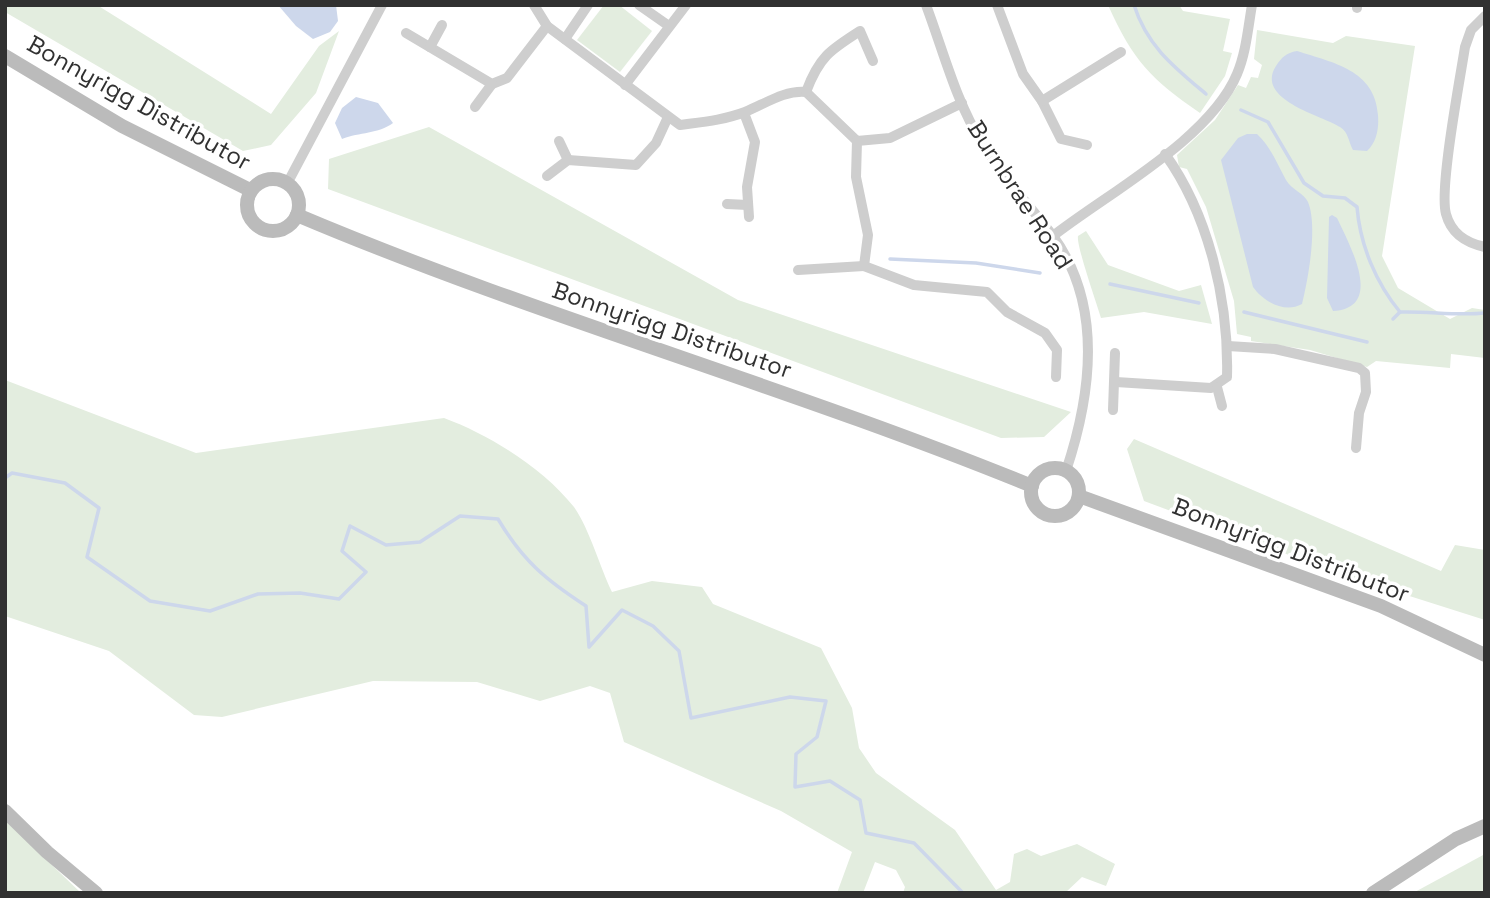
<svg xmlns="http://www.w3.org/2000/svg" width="1490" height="898" viewBox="0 0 1490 898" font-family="'Space Grotesk',sans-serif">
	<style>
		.green { fill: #e3eddf }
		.water { fill: #cdd7eb }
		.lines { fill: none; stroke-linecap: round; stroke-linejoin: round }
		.stream { stroke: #cdd7eb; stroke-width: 3.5 }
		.street { stroke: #cecece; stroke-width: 10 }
		.secondary { stroke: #bbb; stroke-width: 14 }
		.labels { text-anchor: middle; stroke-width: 7; stroke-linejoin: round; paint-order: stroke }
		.street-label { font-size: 24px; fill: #313131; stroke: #fff }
	</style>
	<rect width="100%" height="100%" fill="#fff"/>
	<g class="green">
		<path d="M5,5h92l174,109 48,-68 20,-15 -23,62 -45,52 -28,6 -238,-139z"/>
		<path d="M604,5h15l33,26 -32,41 -43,-32z"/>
		<path d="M1108,5h71l4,6 47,8 -7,32 9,2 -7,23 -25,37c-49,-34 -67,-52 -92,-108z"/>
		<path d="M1257,30l76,13 13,-7 69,10 -33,210 16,32 52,31 22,-11 13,2v48l-34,-4 -1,14 -74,-7 -9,6 -57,-17 -59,-9v-4l-14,-3 -3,-33 -28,-94 -19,-38 -8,-2 -2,-12 38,-35 23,-35 8,3 5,-11 7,1 4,-13 -8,-6z"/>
		<path d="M429,127l309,173 333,112 -27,25 -43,1 -673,-249 1,-30z"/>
		<path d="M1086,231l22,34 71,26 22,-6 11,39 -68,-12 -43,6c-4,-14 -25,-73 -23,-82z"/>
		<path d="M5,380l191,73 248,-35c46,17 99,50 130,89 15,21 26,60 38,85l40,-11 50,6 11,17 108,44 31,60 7,40 17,25 79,57 41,60 14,-8 4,-28 13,-5 14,7 36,-12 38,20 -9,22 -24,-9 -17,16h-162l2,-6 -9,-17 -21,-8 -12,31h-26l15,-41 -71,-41 -157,-69 -14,-49 -20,-7 -50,15 -63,-19 -104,-1 -151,36 -28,-2 -85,-64 -104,-35z"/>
		<path d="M1134,439l307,132 14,-26 30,5v70l-148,-47 -193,-72 -17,-52z"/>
		<path d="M5,820l76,73h-76z"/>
		<path d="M1485,854v39h-72z"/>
	</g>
	<g class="water">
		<path d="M278,5h58l2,16 -8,11 -17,7 -17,-13z"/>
		<path d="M1297,51c37,12 78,19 81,64 1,13 -1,27 -11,36l-14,-1c-5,-9 -4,-17 -13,-23 -16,-11 -86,-27 -64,-61 6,-9 10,-13 21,-15z"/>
		<path d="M356,97l22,6 15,20c-15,11 -33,9 -51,16l-7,-16 7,-15z"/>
		<path d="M1247,134h10c14,13 20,30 29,46 6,10 18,13 22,22 10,24 0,78 -6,102 -18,10 -39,-3 -49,-17l-32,-127 17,-22z"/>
		<path d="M1332,215l5,3c13,28 48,90 -4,93l-6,-13 2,-81z"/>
	</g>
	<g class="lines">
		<g class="stream">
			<path d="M1134,5c13,41 40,62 72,89"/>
			<path d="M1241,110l27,12 36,61 19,13 22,2 12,9c3,38 19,76 43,105 29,-1 56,4 85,1"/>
			<path d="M890,259l86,4 64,10"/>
			<path d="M1110,284l89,19"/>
			<path d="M1244,312l123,30"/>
			<path d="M1393,319l7,-7"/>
			<path d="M5,478l7,-5 53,10 34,25 -12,49 63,44 60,10 48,-17 42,-1 39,6 27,-27 -24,-21 8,-25 36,19 34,-3 40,-26 38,3c25,42 48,61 88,87l3,41 33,-37 31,16 26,25 12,67 99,-21 36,4 -9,36 -21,17 -1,33 35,-6 30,19 6,33 48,10 49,50"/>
		</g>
		<g class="street">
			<path d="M534,5l13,21 133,99c22,-3 44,-5 65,-13 20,-8 39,-22 61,-20l51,49 33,-3 72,-35"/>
			<path d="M639,5l30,21"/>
			<path d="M926,5c17,45 30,97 56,138 21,34 47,62 71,93 51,70 38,160 13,235"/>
			<path d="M997,5l26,69 19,27 19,38 26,6"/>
			<path d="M1357,8v-3"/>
			<path d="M1485,16l-14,14 -6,17c-5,32 -26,142 -19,167 5,19 20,29 39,33"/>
			<path d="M406,33l86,51 15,-6 40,-52"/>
			<path d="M565,39l23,-34"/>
			<path d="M430,47l12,-22"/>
			<path d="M625,85l61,-80"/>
			<path d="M806,92c13,-35 24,-42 54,-61l13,30"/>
			<path d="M1042,101l79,-49"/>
			<path d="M475,107l17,-23"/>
			<path d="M744,113l11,29 -8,45 2,30"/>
			<path d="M559,141l9,19"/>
			<path d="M857,141l-1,36 12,58 -4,31 50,19 73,7 20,20 38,21 12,17 -1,27"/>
			<path d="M547,176l21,-16 68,5 20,-22 12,-26"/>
			<path d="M288,182l94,-177"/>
			<path d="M727,204l21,1"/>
			<path d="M1053,236c55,-43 157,-97 184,-162 9,-21 11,-46 15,-69"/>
			<path d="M798,270l66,-4"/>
			<path d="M1228,346l47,3 84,19 6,5 1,19 -7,21 -3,35"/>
			<path d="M1116,382l95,6 16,-11c2,-75 -18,-162 -62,-223"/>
			<path d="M1217,387l5,19"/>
			<path d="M1113,410l2,-57"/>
		</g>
		<g class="secondary">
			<path d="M5,56l117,70 128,64"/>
			<circle cx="273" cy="205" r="26"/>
			<path d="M297,215c241,102 493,172 735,271"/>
			<circle cx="1055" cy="492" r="24"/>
			<path d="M1079,496l302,110 104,49"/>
			<path d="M5,811l42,41 49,41"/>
			<path d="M1373,893l83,-54 29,-13"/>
		</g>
	</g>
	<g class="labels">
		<g class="street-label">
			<text transform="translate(139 103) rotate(29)" y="8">Bonnyrigg Distributor</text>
			<text transform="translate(1020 195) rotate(57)" y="8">Burnbrae Road</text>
			<text transform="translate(672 330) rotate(19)" y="8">Bonnyrigg Distributor</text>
			<text transform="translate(1291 550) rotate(21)" y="8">Bonnyrigg Distributor</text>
		</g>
	</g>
	<rect width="1490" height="898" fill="none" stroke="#313131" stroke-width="14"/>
</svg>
